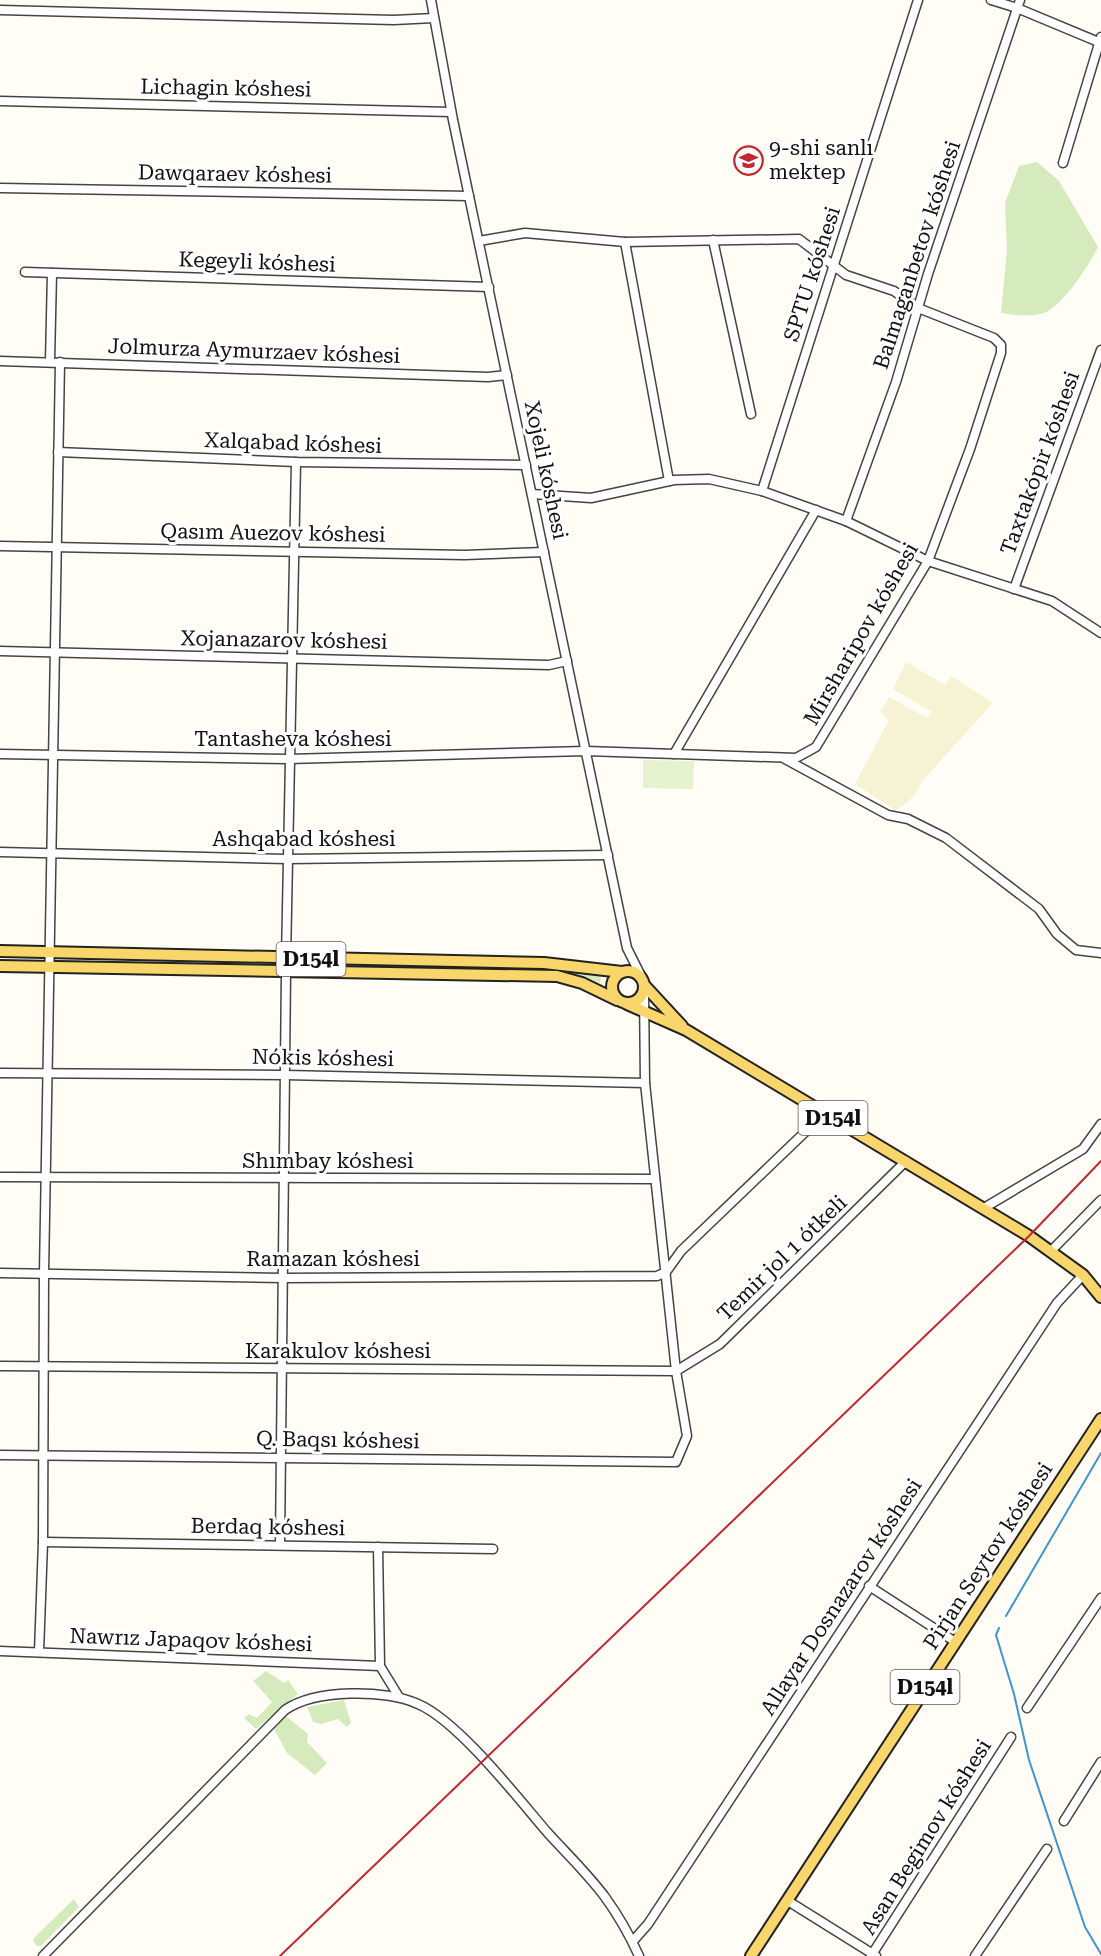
<svg xmlns="http://www.w3.org/2000/svg" width="1101" height="1956" viewBox="0 0 1101 1956" font-family="'Roboto Serif',serif">
	<style>
		.farmland { fill: #f6f3d4 }
		.green { fill: #d5ebbd }
		.pitch { fill: #e6f2cf }
		.lines { fill: none; stroke-linecap: round; stroke-linejoin: round }
		.stream { stroke: #3f96cf; stroke-width: 2 }
		.minor-casing { stroke: #444; stroke-width: 11 }
		.major-casing { stroke: #222; stroke-width: 14 }
		.minor { stroke: #fff; stroke-width: 8 }
		.major { stroke: #f9d66b; stroke-width: 10 }
		.rail { stroke: #c4262e; stroke-width: 2 }
		.labels { text-anchor: middle; stroke-width: 6; stroke-linejoin: round; paint-order: stroke }
		.shield { fill: #fff; stroke: #585858; stroke-width: 1.5 }
		.shield-label { font-size: 20px; font-weight: bold; fill: #111 }
		.street-label { font-size: 21px; fill: #111; stroke: #fff }
		.poi-label { font-size: 21px; fill: #111; stroke: #fff; text-anchor: start }
	</style>
	<rect width="100%" height="100%" fill="#fffdf5"/>
	<path class="farmland" d="M906,662l39,23 6,-9 42,27 -70,77 -9,16 -18,15 -41,-27 34,-64 -9,-8 9,-15 38,21 5,-6 -39,-23z"/>
	<g class="green">
		<path d="M1037,162l22,19 39,66c-9,18 -35,59 -54,66 -12,4 -31,2 -43,0l6,-63 -2,-47 14,-37z"/>
		<path d="M67,960l491,7 43,9 -1,7 -21,-9 -21,-3 -491,-8z"/>
		<path d="M266,1671l18,12 4,-3 10,14 -42,35 -12,-11 5,-4 8,4 15,-16 -19,-21z"/>
		<path d="M344,1700l7,23 -4,4 -9,-8 -17,5 -8,-2 -6,-15z"/>
		<path d="M286,1716l22,18 -1,8 20,21 -12,12 -28,-22 -13,-24z"/>
		<path d="M74,1899l5,8 -38,39h-4l-4,-5 2,-4z"/>
	</g>
	<path class="pitch" d="M643,760l51,1 -1,28 -50,-1z"/>
	<g class="lines">
		<g class="stream">
			<path d="M1006,1616l95,-163"/>
			<path d="M999,1628l-3,7 18,59 15,66 56,167 16,27"/>
		</g>
		<defs>
			<g id="minor">
				<path d="M431,0l22,120 174,828 15,30"/>
				<path d="M991,0l26,8 84,35"/>
				<path d="M0,10l394,10 40,-2"/>
				<path d="M0,101l451,11"/>
				<path d="M1063,163l38,-126"/>
				<path d="M0,188l469,8"/>
				<path d="M713,240l38,174"/>
				<path d="M625,242l44,239"/>
				<path d="M25,272l464,15"/>
				<path d="M0,361l488,16 19,-2"/>
				<path d="M50,361l2,-88"/>
				<path d="M58,452l238,10 230,3"/>
				<path d="M762,491l156,-491"/>
				<path d="M532,494l59,4 83,-18 35,-1 53,12 84,30 82,40 124,40 49,32"/>
				<path d="M846,521l50,-139 32,-108 92,-274"/>
				<path d="M0,546l465,9 79,-3"/>
				<path d="M1014,589l87,-239"/>
				<path d="M0,651l549,14 18,-4"/>
				<path d="M0,754l288,5 298,-8 210,7 20,-11 112,-186 42,-112 31,-96v-8l-7,-7 -76,-30 -24,-17 -48,-16 -47,-36 -174,3 -100,-9 -46,8"/>
				<path d="M674,754l142,-244"/>
				<path d="M785,759l103,56 20,4 38,19 93,71 18,25 19,16 25,3"/>
				<path d="M0,852l287,7 321,-4"/>
				<path d="M286,959l10,-497"/>
				<path d="M0,1073l285,2 360,8"/>
				<path d="M0,1177l655,2"/>
				<path d="M984,1208l99,-59 18,-25"/>
				<path d="M1050,1252l51,-52"/>
				<path d="M0,1273l283,5 374,-2 9,-4 15,-21 144,-138"/>
				<path d="M0,1366l676,5 44,-27 186,-183"/>
				<path d="M0,1455l676,7 11,-26 -11,-65 -31,-288 -1,-92"/>
				<path d="M43,1542l450,7"/>
				<path d="M280,1544l6,-572"/>
				<path d="M378,1547l2,119 19,31"/>
				<path d="M869,1586l85,55"/>
				<path d="M0,1651l380,15"/>
				<path d="M39,1652l4,-110 1,-269 16,-911"/>
				<path d="M1027,1708l74,-110"/>
				<path d="M1064,1821l37,-59"/>
				<path d="M788,1901l88,55"/>
				<path d="M633,1941l15,-17 409,-621 26,-28"/>
				<path d="M43,1956l242,-246c30,-21 100,-21 133,-6 40,17 99,93 129,128 19,21 41,42 58,65 13,18 25,39 34,59"/>
				<path d="M871,1956l140,-219"/>
				<path d="M975,1956l72,-107"/>
			</g>
			<g id="major">
				<path d="M0,951l544,12 78,9"/>
				<path d="M0,966l557,10 25,7 35,17"/>
				<circle cx="628" cy="987" r="16"/>
				<path d="M645,986l37,40"/>
				<path d="M627,1004l59,26 343,206 54,39 18,22"/>
				<path d="M751,1956l350,-537"/>
			</g>
		</defs>
		<use href="#minor" class="minor-casing"/>
		<use href="#major" class="major-casing"/>
		<use href="#minor" class="minor"/>
		<use href="#major" class="major"/>
		<path class="rail" d="M280,1956l749,-720 72,-75"/>
	</g>
	<defs>
		<symbol id="school-ring" viewBox="-11 -11 22 22"><circle r="9.5" fill="#fff" stroke="#c4262e" stroke-width="1.5"/><path d="M0-5L7-2L0 1L-7-2ZM-4 1L0 2.5L4 1V4Q0 6-4 4Z" fill="#c4262e"/></symbol>
	</defs>
	<g fill-rule="evenodd">
		<use href="#school-ring" x="732" y="144" width="33" height="33"/>
	</g>
	<g class="labels">
		<g class="shield">
			<rect x="276.5" y="942" width="69" height="34" rx="4.5"/>
			<rect x="798.5" y="1101" width="69" height="34" rx="4.5"/>
			<rect x="890.5" y="1670" width="69" height="34" rx="4.5"/>
		</g>
		<g class="shield-label">
			<text x="311" y="966">D154l</text>
			<text x="833" y="1125">D154l</text>
			<text x="925" y="1694">D154l</text>
		</g>
		<g class="street-label">
			<text transform="translate(226 88) rotate(1)" y="7">Lichagin kóshesi</text>
			<text transform="translate(235 174) rotate(1)" y="7">Dawqaraev kóshesi</text>
			<text transform="translate(917 255) rotate(-72)" y="7">Balmaganbetov kóshesi</text>
			<text transform="translate(257 262) rotate(2)" y="7">Kegeyli kóshesi</text>
			<text transform="translate(812 274) rotate(-72)" y="7">SPTU kóshesi</text>
			<text transform="translate(254 351) rotate(2)" y="7">Jolmurza Aymurzaev kóshesi</text>
			<text transform="translate(293 443) rotate(2)" y="7">Xalqabad kóshesi</text>
			<text transform="translate(1040 463) rotate(-70)" y="7">Taxtakópir kóshesi</text>
			<text transform="translate(546 470) rotate(78)" y="7">Xojeli kóshesi</text>
			<text transform="translate(273 533) rotate(1)" y="7">Qasım Auezov kóshesi</text>
			<text transform="translate(861 634) rotate(-60)" y="7">Mirsharipov kóshesi</text>
			<text transform="translate(284 640) rotate(1)" y="7">Xojanazarov kóshesi</text>
			<text x="293" y="746">Tantasheva kóshesi</text>
			<text x="304" y="846">Ashqabad kóshesi</text>
			<text transform="translate(323 1058) rotate(1)" y="7">Nókis kóshesi</text>
			<text x="328" y="1168">Shımbay kóshesi</text>
			<text transform="translate(782 1258) rotate(-44)" y="7">Temir jol 1 ótkeli</text>
			<text x="333" y="1266">Ramazan kóshesi</text>
			<text x="338" y="1358">Karakulov kóshesi</text>
			<text transform="translate(338 1440) rotate(1)" y="7">Q. Baqsı kóshesi</text>
			<text transform="translate(268 1527) rotate(1)" y="7">Berdaq kóshesi</text>
			<text transform="translate(988 1556) rotate(-57)" y="7">Pirjan Seytov kóshesi</text>
			<text transform="translate(841 1597) rotate(-57)" y="7">Allayar Dosnazarov kóshesi</text>
			<text transform="translate(191 1640) rotate(2)" y="7">Nawrız Japaqov kóshesi</text>
			<text transform="translate(926 1837) rotate(-58)" y="7">Asan Begimov kóshesi</text>
		</g>
		<g class="poi-label">
			<text x="769" y="155">9-shi sanlı<tspan x="769" dy="24">mektep</tspan></text>
		</g>
	</g>
</svg>
